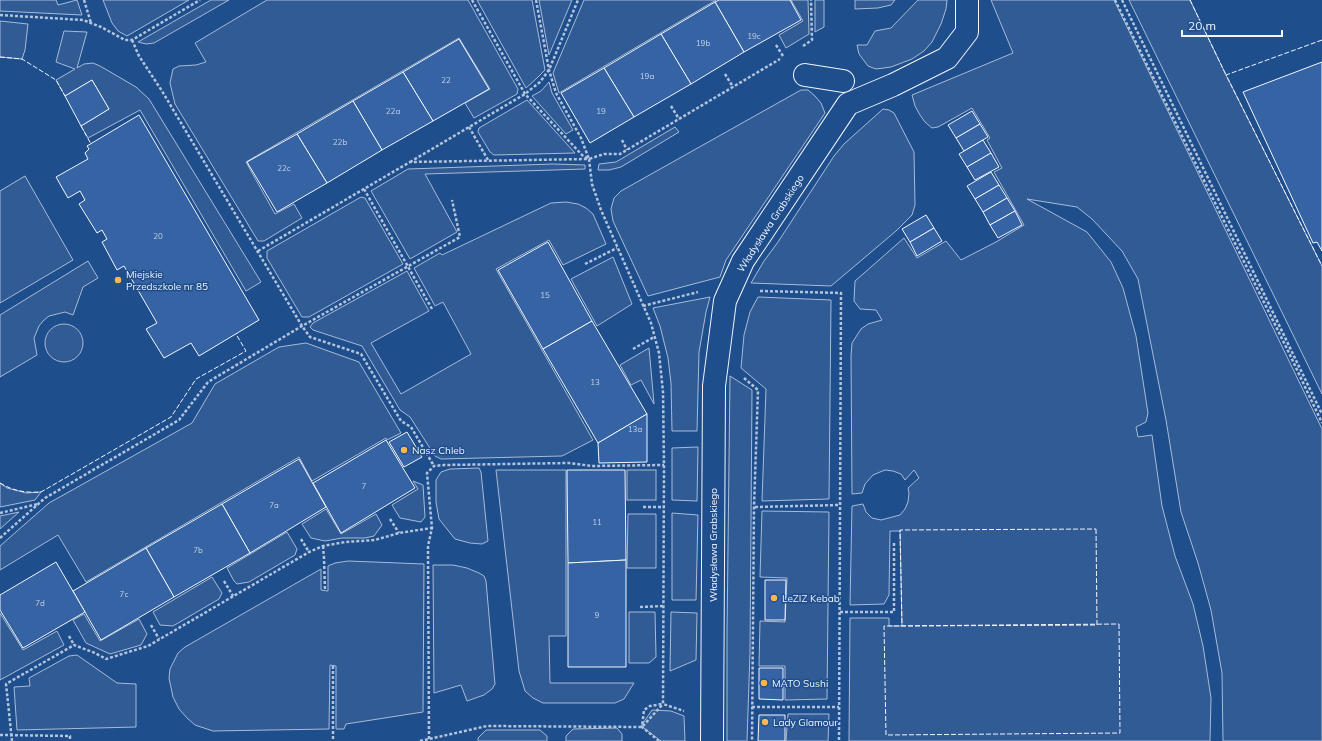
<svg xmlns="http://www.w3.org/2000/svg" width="1322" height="741" viewBox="0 0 1322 741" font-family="Mulish,sans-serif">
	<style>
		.built { fill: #305b95; stroke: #a8bbd7 }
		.building { fill: #3563a3; stroke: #f2f6ff }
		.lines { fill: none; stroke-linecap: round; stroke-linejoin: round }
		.minor-casing { stroke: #f2f6ff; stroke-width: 24 }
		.path { stroke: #b3c4dc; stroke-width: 2.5; stroke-dasharray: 3 2; stroke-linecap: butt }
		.minor { stroke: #1f4e8c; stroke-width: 22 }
		.fence { stroke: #f2f6ff; stroke-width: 1; stroke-dasharray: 5 2; stroke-linecap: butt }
		.poi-dot { fill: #ffb74d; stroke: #1f4e8c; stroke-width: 1.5 }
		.labels { text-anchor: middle; stroke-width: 3; stroke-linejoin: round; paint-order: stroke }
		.number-label { font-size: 8px; fill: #c3d1e8 }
		.street-label { font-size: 10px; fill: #f2f6ff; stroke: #1f4e8c }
		.poi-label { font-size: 10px; fill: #f2f6ff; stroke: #1f4e8c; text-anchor: start }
	</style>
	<rect width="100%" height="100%" fill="#1f4e8c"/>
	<g class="built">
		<path d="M0,0h56l2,5 19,-5 5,15 -82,-4z"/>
		<path d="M103,0h86l-62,36 -9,-5 -6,-8z"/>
		<path d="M211,0h18l-75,43 -8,1 -8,-2z"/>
		<path d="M267,0h201l50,89 -1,5 -43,24 -9,-15 25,-14 -31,-51 -213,124 29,52 19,-10 8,14 -38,23h-6l-83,-137 -5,-21 3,-14 6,-3 17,-1 10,-3 -11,-19z"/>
		<path d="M477,0h55l13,70 -8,8 -11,10z"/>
		<path d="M539,0h33l-23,55z"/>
		<path d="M584,0h132l-157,93 -6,-20z"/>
		<path d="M791,0h17l1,34 -23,14 -7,-13 24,-14z"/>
		<path d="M815,0h9v27l-9,5z"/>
		<path d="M855,0h40l-4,5 -13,3 -23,1z"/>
		<path d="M918,0h29l-1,9 -5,15 -9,18 -8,9 -12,8 -21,8 -15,2 -8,-3 -9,-12 -2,-9h10l8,-14 16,-3z"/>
		<path d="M991,0h123l208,429v312h-99l-1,-68 -11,-63 -13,-47 -17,-51 -15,-92 -28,-141 -16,-28 -30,-32 -15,-12 -50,-8 60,33 24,30 12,26 13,48 12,77 -2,9 -10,5 2,10 14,-2 10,71 13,50 18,48 10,42 8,52 -1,43h-361l1,-123h39v8h13l-2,-95h-10l-1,64 -5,9 -34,1 2,-99 11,-2 3,8 6,6 9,2 19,-5 5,-6 3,-7 1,-9 -1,-5 11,-10 -5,-8 -9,10 -4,-6 -8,-3 -8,-1 -12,5 -8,9 -3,9 -10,1 -1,-138 1,-13 9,-14 7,-5 14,-4 -6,-10 -16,-1 -6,-8 1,-20 49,-43 13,20 29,-17 15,19 35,-18 28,-17 -30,-53 8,-4 -15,-28 3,-2 -18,-30 -34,19 -6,1 -7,-6 -5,-7 -5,-9 -3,-11 101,-42z"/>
		<path d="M1129,0h61l36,75 96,191v128z"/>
		<path d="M0,21l28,3 -3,26 -3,9 -22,-2z"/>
		<path d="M64,31l23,1 -10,36 7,-4 9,-1 7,3 36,21 13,12 112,183 -15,9 -106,-181 -52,28 -7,-12 28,-17 -17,-29 -27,16 -9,-16 19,-11 -19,-7z"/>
		<path d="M549,82l3,11 21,37 -7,4 -34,-38 9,-5z"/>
		<path d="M801,90h7l7,6 6,7 4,10 -99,147 -6,17 -72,19 -35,-75 -2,-12 3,-11 7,-7z"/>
		<path d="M527,100l48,53 -81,2 -4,-3 -12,-20 1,-4z"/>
		<path d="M883,109l6,1 5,3 20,39 1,53 -3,10 -16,16 -65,55 -80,-3 13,-22 14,-19 56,-86 10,-12z"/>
		<path d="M675,127l4,5 -58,35 -12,3h-11l1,-6 17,-2z"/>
		<path d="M553,164l32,1v4l-160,5 32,58 -47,27 -39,-68 37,-22z"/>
		<path d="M25,176l48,84 -73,43v-112z"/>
		<path d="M361,197l4,1 38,66 -94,53h-7l-35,-59v-7z"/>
		<path d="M566,202l12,2 8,4 7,6 13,30 -43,21 -14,-25 -53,29 97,171 -31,16 -121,3 -6,-3 -25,-39 -10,-7 -38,-64 -49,-16 -3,-3 3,-4 94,-52 22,40 -58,32 30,51 70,-40 -28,-52 -8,4 -21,-38 26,-15 2,2 109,-52z"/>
		<path d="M613,257l19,47 -35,22 -26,-47z"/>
		<path d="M88,261l10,17 -15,9 -10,28 -8,-3 -16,4 -6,5 -4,5 -5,12 3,17 -37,22v-62z"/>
		<path d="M710,297l-4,15 -7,40 -2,79h-25l-1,-48 -3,-25 -8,-32 -7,-18z"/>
		<path d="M758,297l73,3 -2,199 -67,2 4,-112 -25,-21 3,-33 6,-23z"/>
		<circle cx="64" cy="343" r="19"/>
		<path d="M306,343l53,19 42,71 -14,7 -1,-2 -74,43 -13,-24 -213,125 -28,-47 -58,35v-24l49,-43 143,-80 23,-39 64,-37z"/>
		<path d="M649,348l5,56 -13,-24 -10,5 -11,-20z"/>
		<path d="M730,376l22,14 -2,262 -3,89h-20v-106z"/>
		<path d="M698,447l-1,54 -25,-1v-52z"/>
		<path d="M479,468l2,4 7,69 -6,3 -12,-1 -15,-4 -16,-20 -3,-17v-22l5,-8 9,-3z"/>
		<path d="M496,470h70v166h-17l1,47h84l-10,16 -9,4h-72l-10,-5 -8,-7 -6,-20z"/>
		<rect x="627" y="470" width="29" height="30"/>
		<path d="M413,481l10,4 2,32 -4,5 -21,-4 -8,-13 26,-16z"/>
		<path d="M0,483l7,5 19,5 15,-1 -6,8 -35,7z"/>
		<path d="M326,509l15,25 35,-20 6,11 -8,11 -9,2h-23l-17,3 -14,-3 -9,-14z"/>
		<path d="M762,511l67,1 -2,187 -42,1v-34h-26l1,-45 25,1 2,-44 -27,-1z"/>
		<path d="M19,512l-19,17v-13z"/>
		<path d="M672,513l26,2 -2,85h-24z"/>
		<path d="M628,514h28v54h-29z"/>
		<path d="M287,532l10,17 -2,6 -46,27 -12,2 -3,-3 -7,-13z"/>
		<path d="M348,561l76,3 -1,148 -77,12 -2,5h-8v-63l-6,-1 -1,64 -116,2 -18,-6 -8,-7 -8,-9 -6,-12 -4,-19 1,-9 8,-16 7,-6 136,-78v21l7,1v-25l7,-3z"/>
		<path d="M433,565h20l14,3 12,5 5,3 2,5 9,103 -3,5 -8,6 -17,6 -6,-16 -27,8z"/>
		<path d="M212,577l10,16 -3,6 -46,27 -13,-1 -7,-13z"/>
		<path d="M629,612h26l1,45 -7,6h-20z"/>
		<path d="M671,612l26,1 -1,47 -26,11z"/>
		<path d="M0,613l23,37 34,-19 7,14 -64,35z"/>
		<path d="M84,614l16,27 39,-22 8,15 -6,11 -31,9 -24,-11 -13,-23z"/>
		<path d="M77,655l40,28 19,1v43l-119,3 -3,-43 16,-1 -1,-8 40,-22z"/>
		<path d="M652,710l19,1 13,5 1,25h-24l-20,-15z"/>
		<path d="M788,714h41l-1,27h-42z"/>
		<path d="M617,728l5,6v7h-56v-5l7,-7z"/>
		<path d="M486,730h54l7,6v5h-69v-3z"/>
	</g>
	<g class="building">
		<path d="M719,0h71l11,20 -57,32 -29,-50z"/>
		<path d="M715,2l29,50 -53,32 -30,-50z"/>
		<path d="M661,34l30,50 -57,33 -30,-49z"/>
		<path d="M459,39l30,50 -56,32 -30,-49z"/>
		<path d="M1322,62v189l-5,-9 -4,1 -70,-151z"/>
		<path d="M604,68l30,49 -44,26 -29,-50z"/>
		<path d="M403,72l30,49 -51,29 -29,-49z"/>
		<path d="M92,80l17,29 -28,17 -16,-30z"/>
		<path d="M353,101l29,49 -55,33 -30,-49z"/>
		<path d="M972,111l8,13 -24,14 -8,-13z"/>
		<path d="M139,115l120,205 -60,36 -8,-13 -27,15 -18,-29 11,-6 -33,-57 -7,4 -15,-28 5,-3 -5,-9 -5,3 -18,-29 6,-4 -5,-9 -12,7 -12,-21 32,-18 -3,-6 4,-4 -2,-3z"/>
		<path d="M980,124l8,13 -24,14 -8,-13z"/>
		<path d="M297,134l30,49 -50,29 -30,-50z"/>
		<path d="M983,140l8,13 -24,14 -8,-13z"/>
		<path d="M991,153l8,14 -24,13 -8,-13z"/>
		<path d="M991,172l8,13 -24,14 -8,-13z"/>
		<path d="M999,185l8,13 -24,14 -8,-13z"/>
		<path d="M1007,198l8,13 -25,14 -7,-13z"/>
		<path d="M1015,211l7,14 -24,13 -8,-13z"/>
		<path d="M926,215l8,13 -24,14 -8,-13z"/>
		<path d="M934,228l8,13 -25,15 -7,-14z"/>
		<path d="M548,242l44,79 -49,28 -45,-79z"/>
		<path d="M592,321l55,93 -49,29 -55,-94z"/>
		<path d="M647,414v48l-48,1 -1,-20z"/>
		<path d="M407,432l15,25 -18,10 -15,-25z"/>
		<path d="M386,440l29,48 -74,45 -28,-50z"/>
		<path d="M299,459l27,48 -76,46 -28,-49z"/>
		<path d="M567,470h58l1,90 -58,3z"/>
		<path d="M222,504l28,49 -76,44 -28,-49z"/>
		<path d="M146,548l28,49 -73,43 -28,-49z"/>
		<path d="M626,560v107h-58v-104z"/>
		<path d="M56,562l29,50 -62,36 -23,-38v-15z"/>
		<path d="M765,580h21l-1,40h-20z"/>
		<path d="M759,668h24v32l-24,-1z"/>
		<path d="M759,715h26v26h-27z"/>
	</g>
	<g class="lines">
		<defs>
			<g id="minor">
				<path d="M805,75l38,6"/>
				<path d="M712,741l2,-355 11,-85 18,-40 105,-157 45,-19 54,-27 20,-26v-32"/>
			</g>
		</defs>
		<use href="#minor" class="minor-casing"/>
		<g class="path">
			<path d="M84,0l7,23"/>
			<path d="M472,0l53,94 57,61 7,4 15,-5h16l160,-95"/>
			<path d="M536,0l13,70 7,23 25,45 8,21"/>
			<path d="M1115,0l175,355 32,68"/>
			<path d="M1122,0l200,414"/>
			<path d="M0,15l83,5 18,7 24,13h7l68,-40"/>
			<path d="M132,40l7,16 23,35 140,235 8,11 51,17 40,67 10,6 23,39"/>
			<path d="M776,45l7,11"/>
			<path d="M803,46l9,-6 -1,-40"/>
			<path d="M725,74l8,13"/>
			<path d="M671,106l8,13"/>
			<path d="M469,127l19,33"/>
			<path d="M622,140l5,10"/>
			<path d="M410,162l115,-68 15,-12 9,-12 29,-70"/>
			<path d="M364,189l68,120"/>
			<path d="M258,251l152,-89 179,-3 3,25 9,26 50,113 8,30 4,39 1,73 -1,239 21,7"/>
			<path d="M585,264l32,-16"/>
			<path d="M760,291l81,2 -2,448"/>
			<path d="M643,306l55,-14"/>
			<path d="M633,349l21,-12"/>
			<path d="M744,378l14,12 -4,117 -2,234"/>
			<path d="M643,507h21"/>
			<path d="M755,507l85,-2"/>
			<path d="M0,513l38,-9"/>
			<path d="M390,519l9,14"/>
			<path d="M0,538l45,-40 134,-78 29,-38 94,-56 158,-89 -8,-37"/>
			<path d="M301,539l8,13"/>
			<path d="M323,546l1,12 1,33"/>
			<path d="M224,581l9,15"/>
			<path d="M640,607l24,-1"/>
			<path d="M840,612h54v-69"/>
			<path d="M151,625l8,14"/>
			<path d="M69,636l5,9"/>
			<path d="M333,666v75"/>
			<path d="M752,707h87"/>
			<path d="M0,735l70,1v5"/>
			<path d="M429,739l-1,-193 4,-18 -5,-55 7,-7 10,-1 125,-2 23,3 72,-1"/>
			<path d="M12,741l-6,-57 68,-39 21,8 11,6 42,-13 161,-94 14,-6 22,-4 30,-2 24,-7 33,-5"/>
			<path d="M420,741l67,-15 155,1 21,-23"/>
			<path d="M659,741l-17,-14 2,-17 6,-4 12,-2"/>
		</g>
		<use href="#minor" class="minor"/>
		<g class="fence">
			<path d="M1190,0l36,75"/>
			<path d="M1322,40l-96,35 96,191"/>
			<path d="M0,57l22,2 34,21 9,16"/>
			<path d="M81,126l10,18"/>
			<path d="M0,483c13,8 26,10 41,9l130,-75 25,-38 50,-28 -10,-17"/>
			<path d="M1096,529l1,96 -195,1 -2,-96z"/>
			<path d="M1119,624l1,109 -234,2 -2,-109z"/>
		</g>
	</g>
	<g class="poi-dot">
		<circle cx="118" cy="280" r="4"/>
		<circle cx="404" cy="450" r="4"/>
		<circle cx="774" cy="598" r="4"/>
		<circle cx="764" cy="683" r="4"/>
		<circle cx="765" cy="722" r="4"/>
	</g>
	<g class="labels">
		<g class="number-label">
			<text x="754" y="39">19c</text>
			<text x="703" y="46">19b</text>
			<text x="647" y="79">19a</text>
			<text x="446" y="83">22</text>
			<text x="393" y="114">22a</text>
			<text x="601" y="114">19</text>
			<text x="340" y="145">22b</text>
			<text x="284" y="171">22c</text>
			<text x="158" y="239">20</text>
			<text x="545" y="298">15</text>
			<text x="595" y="385">13</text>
			<text x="635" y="432">13a</text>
			<text x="364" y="489">7</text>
			<text x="274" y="508">7a</text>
			<text x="597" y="525">11</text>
			<text x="198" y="553">7b</text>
			<text x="124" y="597">7c</text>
			<text x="40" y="606">7d</text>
			<text x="597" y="618">9</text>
		</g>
		<g class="street-label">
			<text transform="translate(770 223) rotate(-57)" y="4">Władysława Grabskiego</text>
			<text transform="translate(713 545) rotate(-90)" y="4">Władysława Grabskiego</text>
		</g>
		<g class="poi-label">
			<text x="126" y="278">Miejskie<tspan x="126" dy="12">Przedszkole nr 85</tspan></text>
			<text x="412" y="454">Nasz Chleb</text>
			<text x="782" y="602">LeZIZ Kebab</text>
			<text x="772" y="687">MATO Sushi</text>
			<text x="773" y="726">Lady Glamour</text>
		</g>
	</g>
	<path d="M1182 30v6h100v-6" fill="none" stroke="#f2f6ff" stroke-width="2"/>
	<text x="1188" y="30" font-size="12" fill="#f2f6ff" stroke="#1f4e8c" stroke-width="3" paint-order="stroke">20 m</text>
</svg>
